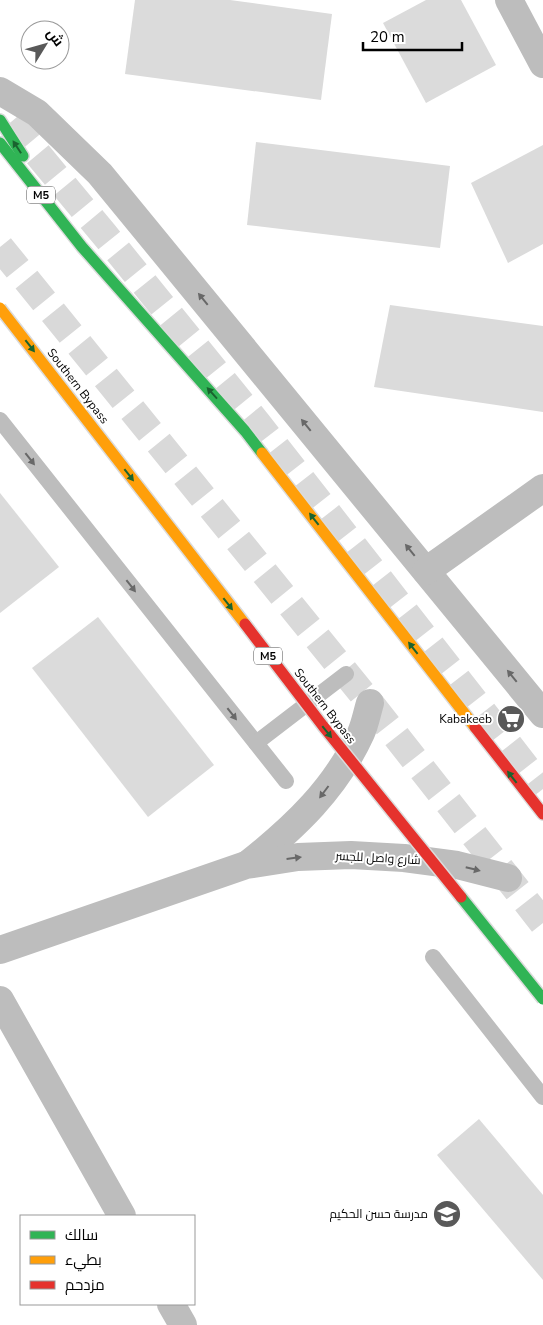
<svg xmlns="http://www.w3.org/2000/svg" width="543" height="1325" viewBox="0 0 543 1325" font-family="'Nunito Sans',Cairo,sans-serif">
	<style>
		.building { fill: #dbdbdb }
		.lines { fill: none; stroke-linecap: round; stroke-linejoin: round }
		.primary-tunnel { stroke: #d9d9d9; stroke-width: 28; stroke-dasharray: 28 14; stroke-linecap: butt }
		.fast-casing { stroke: #dbdbdb; stroke-width: 14 }
		.slow-casing { stroke: #dbdbdb; stroke-width: 14 }
		.jam-casing { stroke: #dbdbdb; stroke-width: 14 }
		.lane { stroke: #bdbdbd; stroke-width: 16 }
		.street { stroke: #bdbdbd; stroke-width: 28 }
		.fast { stroke: #30b455; stroke-width: 11 }
		.slow { stroke: #ff9f0a; stroke-width: 11 }
		.jam { stroke: #e5322d; stroke-width: 11 }
		.fast-bridge-casing { stroke: #dbdbdb; stroke-width: 14; stroke-linecap: butt }
		.slow-bridge-casing { stroke: #dbdbdb; stroke-width: 14; stroke-linecap: butt }
		.jam-bridge-casing { stroke: #dbdbdb; stroke-width: 14; stroke-linecap: butt }
		.fast-bridge { stroke: #30b455; stroke-width: 11 }
		.slow-bridge { stroke: #ff9f0a; stroke-width: 11 }
		.jam-bridge { stroke: #e5322d; stroke-width: 11 }
		.oneway { fill: #1a632f }
		.oneway2 { fill: #686868 }
		.labels { text-anchor: middle; stroke-width: 4; stroke-linejoin: round; paint-order: stroke }
		.shield { fill: #fff; stroke: #4c4c4c; stroke-width: 1 }
		.shield-label { font-size: 11px; font-weight: bold; fill: #000 }
		.street-label { font-size: 12px; fill: #000; stroke: #fff }
		.poi-label { font-size: 12px; fill: #000; stroke: #fff; text-anchor: end }
	</style>
	<rect width="100%" height="100%" fill="#fff"/>
	<g class="building">
		<path d="M135,0h95l102,14 -11,86 -196,-26z"/>
		<path d="M426,0h35l35,65 -70,38 -43,-80z"/>
		<path d="M256,142l194,24 -10,82 -193,-23z"/>
		<path d="M543,145v99l-35,19 -37,-80z"/>
		<path d="M390,305l153,21v86l-169,-25z"/>
		<path d="M0,493l59,74 -59,46z"/>
		<path d="M98,617l116,148 -66,52 -116,-149z"/>
		<path d="M479,1119l64,76v85l-106,-125z"/>
	</g>
	<g class="lines">
		<g class="primary-tunnel">
			<path d="M11,122l93,112 154,190 285,365"/>
			<path d="M0,247l370,456 173,220"/>
		</g>
		<defs>
			<g id="fast">
				<path d="M0,120l23,36"/>
				<path d="M0,143l82,104 163,184 17,22"/>
			</g>
			<path id="slow" d="M262,453l213,274"/>
			<path id="jam" d="M475,727l68,87"/>
		</defs>
		<use href="#fast" class="fast-casing"/>
		<use href="#slow" class="slow-casing"/>
		<use href="#jam" class="jam-casing"/>
		<g class="lane">
			<path d="M0,420l286,361"/>
			<path d="M256,743l90,-69"/>
			<path d="M433,957l110,140"/>
		</g>
		<g class="street">
			<path d="M509,0l34,64"/>
			<path d="M0,91l37,22 63,61 443,540"/>
			<path d="M426,571l117,-83"/>
			<path d="M248,864c47,-37 88,-76 113,-131 4,-9 6,-20 9,-30"/>
			<path d="M0,950l246,-85 52,-8 53,-2 53,3 53,7 51,13"/>
			<path d="M0,1000l122,216"/>
			<path d="M171,1304l12,21"/>
		</g>
		<use href="#fast" class="fast"/>
		<use href="#slow" class="slow"/>
		<use href="#jam" class="jam"/>
		<defs>
			<path id="fast-bridge" d="M461,897l82,102"/>
			<path id="slow-bridge" d="M0,308l245,316"/>
			<path id="jam-bridge" d="M245,624l78,102 138,171"/>
		</defs>
		<use href="#fast-bridge" class="fast-bridge-casing"/>
		<use href="#slow-bridge" class="slow-bridge-casing"/>
		<use href="#jam-bridge" class="jam-bridge-casing"/>
		<use href="#fast-bridge" class="fast-bridge"/>
		<use href="#slow-bridge" class="slow-bridge"/>
		<use href="#jam-bridge" class="jam-bridge"/>
	</g>
	<defs><path id="oneway-solid" d="M-6-.8H1V-3.2L6.5 0L1 3.2V.8H-6Z" transform="scale(1.25)"/></defs>
	<g class="oneway">
		<use href="#oneway-solid" transform="translate(17 147) rotate(-123)"/>
		<use href="#oneway-solid" transform="translate(30 346) rotate(52)"/>
		<use href="#oneway-solid" transform="translate(212 393) rotate(-132)"/>
		<use href="#oneway-solid" transform="translate(129 475) rotate(52)"/>
		<use href="#oneway-solid" transform="translate(314 519) rotate(-128)"/>
		<use href="#oneway-solid" transform="translate(228 604) rotate(52)"/>
		<use href="#oneway-solid" transform="translate(413 648) rotate(-128)"/>
		<use href="#oneway-solid" transform="translate(327 732) rotate(51)"/>
		<use href="#oneway-solid" transform="translate(512 777) rotate(-128)"/>
	</g>
	<g class="oneway2">
		<use href="#oneway-solid" transform="translate(203 299) rotate(-129)"/>
		<use href="#oneway-solid" transform="translate(306 425) rotate(-129)"/>
		<use href="#oneway-solid" transform="translate(30 459) rotate(52)"/>
		<use href="#oneway-solid" transform="translate(410 550) rotate(-129)"/>
		<use href="#oneway-solid" transform="translate(131 586) rotate(52)"/>
		<use href="#oneway-solid" transform="translate(512 676) rotate(-129)"/>
		<use href="#oneway-solid" transform="translate(232 714) rotate(52)"/>
		<use href="#oneway-solid" transform="translate(324 792) rotate(127)"/>
		<use href="#oneway-solid" transform="translate(294 858) rotate(-7)"/>
		<use href="#oneway-solid" transform="translate(473 869) rotate(14)"/>
	</g>
	<defs>
		<symbol id="supermarket-disc" viewBox="-11 -11 22 22"><circle r="9.5" fill="#595959" stroke="#fff"/><path d="M-6-5.5h2.5l.6 2H6L4.5 2H-2.5L-4.4-4H-6ZM-1.5 3.2a1.3 1.3 0 1 0 .1 0ZM3 3.2a1.3 1.3 0 1 0 .1 0Z" fill="#fff"/></symbol>
		<symbol id="school-disc" viewBox="-11 -11 22 22"><circle r="9.5" fill="#595959" stroke="#fff"/><path d="M0-5L7-2L0 1L-7-2ZM-4 1L0 2.5L4 1V4Q0 6-4 4Z" fill="#fff"/></symbol>
	</defs>
	<g fill-rule="evenodd">
		<use href="#supermarket-disc" x="495" y="703" width="32" height="32"/>
		<use href="#school-disc" x="431" y="1198" width="32" height="32"/>
	</g>
	<g class="labels">
		<g class="shield">
			<rect x="27" y="186.5" width="28" height="17" rx="4"/>
			<rect x="254" y="647.5" width="28" height="17" rx="4"/>
		</g>
		<g class="shield-label">
			<text x="41" y="199">M5</text>
			<text x="268" y="660">M5</text>
		</g>
		<g class="street-label">
			<text transform="translate(78 386) rotate(52)" y="4">Southern Bypass</text>
			<text transform="translate(325 706) rotate(52)" y="4">Southern Bypass</text>
			<text transform="translate(378 858) rotate(3)" y="4">شارع واصل للجسر</text>
		</g>
		<g class="poi-label">
			<text x="492" y="723">Kabakeeb</text>
			<text x="428" y="1218">مدرسة حسن الحكيم</text>
		</g>
	</g>
	<rect x="20" y="1215" width="175" height="90" fill="#ffffff" stroke="#999999"/>
	<rect x="30" y="1231" width="25" height="8" fill="#30b455" stroke="#999999"/>
	<text x="65" y="1240" font-size="15" fill="#000000">سالك</text>
	<rect x="30" y="1256" width="25" height="8" fill="#ff9f0a" stroke="#999999"/>
	<text x="65" y="1265" font-size="15" fill="#000000">بطيء</text>
	<rect x="30" y="1281" width="25" height="8" fill="#e5322d" stroke="#999999"/>
	<text x="65" y="1290" font-size="15" fill="#000000">مزدحم</text>
	<g transform="translate(45 45) rotate(53)"><circle r="24" fill="#ffffff" stroke="#999999"/>
	<path d="M0-4L9 19L0 12L-9 19Z" fill="#595959"/>
	<text y="-8" font-size="14" font-weight="bold" text-anchor="middle" fill="#000000">ش</text>
	</g>
	<path d="M363 42v8h99v-8" fill="none" stroke="#000000" stroke-width="2.5"/>
	<text x="370" y="42" font-size="15" fill="#000000" stroke="#ffffff" stroke-width="4" paint-order="stroke">20 m</text>
</svg>
